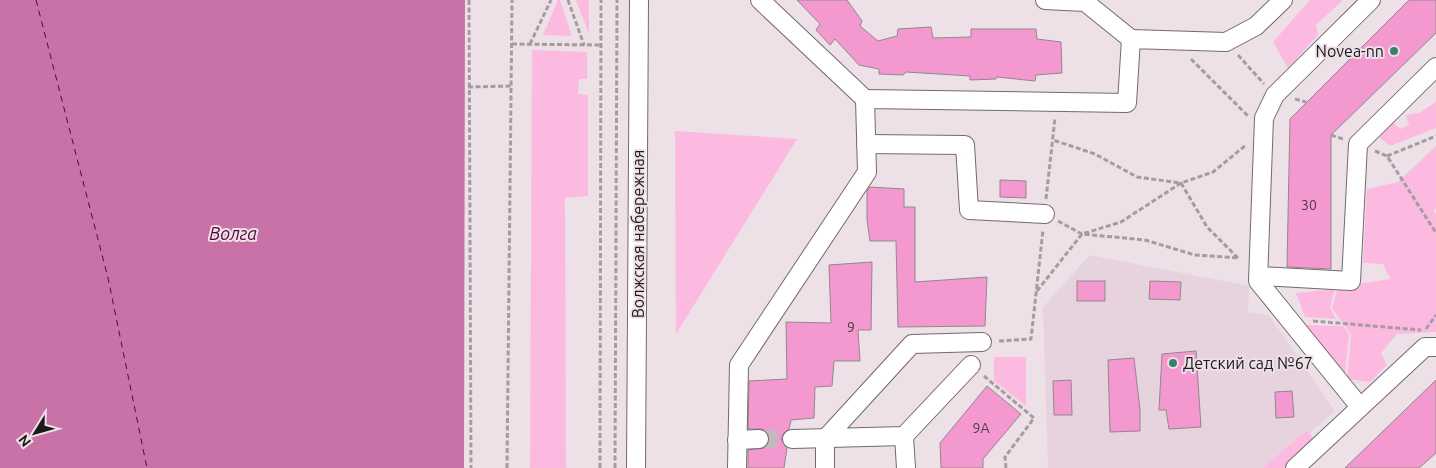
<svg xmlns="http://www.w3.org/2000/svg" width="1436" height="468" viewBox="0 0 1436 468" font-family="Ubuntu,sans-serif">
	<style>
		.built { fill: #e6d3dd }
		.green { fill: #fcbae0 }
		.water { fill: #c972a7 }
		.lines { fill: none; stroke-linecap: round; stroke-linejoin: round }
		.ferry { stroke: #570640; stroke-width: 1; stroke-dasharray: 6 5; stroke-linecap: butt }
		.building { fill: #f499cf; stroke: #92878d }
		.minor-tunnel { stroke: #c3b9be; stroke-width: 18; stroke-dasharray: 18 9; stroke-linecap: butt }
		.minor-casing { stroke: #73696f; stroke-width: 20 }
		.path { stroke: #a59ca0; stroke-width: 3; stroke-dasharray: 5 2.5; stroke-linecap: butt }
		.minor { stroke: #fff; stroke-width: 18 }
		.poi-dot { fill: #3b7f71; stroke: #ede1e7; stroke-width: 2 }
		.labels { text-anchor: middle; stroke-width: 4; stroke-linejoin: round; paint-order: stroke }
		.number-label { font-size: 14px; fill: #533948 }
		.poi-label { font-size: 16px; fill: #1d191b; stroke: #ede1e7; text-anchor: end }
		.street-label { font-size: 16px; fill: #1d191b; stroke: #ede1e7 }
		.water-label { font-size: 18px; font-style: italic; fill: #570640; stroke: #ede1e7 }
	</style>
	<rect width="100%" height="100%" fill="#ede1e7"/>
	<path class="built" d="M1090,255l159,31 -1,26 21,3 66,96 -65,57h-222l-5,-161z"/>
	<g class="green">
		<path d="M558,0h2l12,36 -29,-1z"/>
		<path d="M576,0h13v34z"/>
		<path d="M1310,0h33l-27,25 2,10 -30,33 -15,-26z"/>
		<path d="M532,50l55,2v27h-8l-1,15 10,1v101l-23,2 1,270h-36z"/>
		<path d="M1436,102v26l-46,18 -13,-11 16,-12 8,6 8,-4 -3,-10 13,-2z"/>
		<path d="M675,131l122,8 -121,195z"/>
		<path d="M1436,146v62l-2,3 2,3v118l-39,2 -16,19 6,12 -17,17 -23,-3 4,-45 -19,-26 6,-21 52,-8 -7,-15 -20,-1 4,-74 31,-7z"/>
		<path d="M1335,289l-5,18 6,12 -31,-2 -9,-24z"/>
		<path d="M1304,325l39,1 6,8 -4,41z"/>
		<path d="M994,357h32v49l-32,-25z"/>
		<path d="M1306,431l10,9 -30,28h-23z"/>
	</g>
	<path class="water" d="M0,0h465l-1,468h-464z"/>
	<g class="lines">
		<path class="ferry" d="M36,0l72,278 39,190"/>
	</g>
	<g class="building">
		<path d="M797,0h50l15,21 -2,5 18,15 19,-5 1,-7 33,-2 2,11 38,-1v-8h65l1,10 24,3 1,31 -26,2 -1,6 -38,-4 -1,2 -26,1v-4l-64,-4 -3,3 -24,-1v-5l-20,-4 -24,-26 -5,6 -14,-15 4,-6z"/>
		<path d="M1409,0h27v33l-105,102v134l-44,-2 3,-148z"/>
		<path d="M1000,180l26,1v17l-26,-1z"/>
		<path d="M870,187l34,2v18h11v75l72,-5 -2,49 -87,1 -2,-86h-26l-3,-21v-29z"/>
		<path d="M872,262l-1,68h-13l2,31h-26l-2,25 -17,1 -1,31 -23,2 -2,9 -6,5 -2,5 6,9 -3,20h-36v-18l16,-2 6,-9 -7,-10h-15l1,-48 38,-2 -1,-57 45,1 -2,-58z"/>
		<rect x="1077" y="281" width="28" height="20"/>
		<path d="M1150,281l31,1 -1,18 -31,-1z"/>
		<path d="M1196,351l5,76 -32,2 -3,-19h-7l3,-56z"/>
		<path d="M1134,358l6,52v21l-30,1 -2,-72z"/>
		<path d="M1071,380l1,35h-18l-1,-34z"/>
		<path d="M1436,380v73l-17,15h-74z"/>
		<path d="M987,386l34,28 -38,45v9h-42l-1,-25z"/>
		<path d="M1292,391l2,26 -18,1 -1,-26z"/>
	</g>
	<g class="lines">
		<path class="minor-tunnel" d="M759,439h33"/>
		<defs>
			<g id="minor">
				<path d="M1045,0l40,2 46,37"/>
				<path d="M865,99l262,4 4,-64 95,3 30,-16 27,-26"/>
				<path d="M866,144l99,1 4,65 76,4"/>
				<path d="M1259,276l92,5 7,-137 78,-77"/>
				<path d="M1360,407l-102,-126 6,-163 11,-23 96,-95"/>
				<path d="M904,436l2,32"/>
				<path d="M792,439l112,-3 67,-71"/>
				<path d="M737,440l22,-1"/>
				<path d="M636,468l3,-468"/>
				<path d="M737,468l2,-103 128,-193 -2,-73 -105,-99"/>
				<path d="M825,468v-29l87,-95 70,-2"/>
				<path d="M1295,468l130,-121h11"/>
			</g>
		</defs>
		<use href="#minor" class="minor-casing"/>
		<g class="path">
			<path d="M469,0l2,468"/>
			<path d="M568,0l16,45"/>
			<path d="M512,44l89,1"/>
			<path d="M530,44l21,-44"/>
			<path d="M1238,55l26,29"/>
			<path d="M1191,59l57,57"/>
			<path d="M468,87l43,-1"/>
			<path d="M1295,99l11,3"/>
			<path d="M1331,135l12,4"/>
			<path d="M1375,151l12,5 49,77"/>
			<path d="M1387,156l49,-20"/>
			<path d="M1046,199l9,-81"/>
			<path d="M1058,221l24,13 63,6 50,15 44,3"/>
			<path d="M1238,258l-31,-31 -26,-44 32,-11 33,-27"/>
			<path d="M1037,291l45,-57 39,-12 60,-39 -44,-6 -42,-23 -42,-14"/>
			<path d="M1313,321l108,9"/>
			<path d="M1426,329l10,-14"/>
			<path d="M999,341l32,-2 12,-109"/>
			<path d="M984,376l50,42 -29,39 1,11"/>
			<path d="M507,468l5,-468"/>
			<path d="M600,468l1,-468"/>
			<path d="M615,468l2,-468"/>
		</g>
		<use href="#minor" class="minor"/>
	</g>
	<g class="poi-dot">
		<circle cx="1394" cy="51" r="5"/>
		<circle cx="1173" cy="363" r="5"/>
	</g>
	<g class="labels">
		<g class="number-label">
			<text x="1309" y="210">30</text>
			<text x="851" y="332">9</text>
			<text x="981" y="433">9А</text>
		</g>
		<g class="poi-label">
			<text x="1384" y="57">Novea-nn</text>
			<text x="1183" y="369" text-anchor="start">Детский сад №67</text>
		</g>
		<g class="street-label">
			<text transform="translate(638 234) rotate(-90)" y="6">Волжская набережная</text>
		</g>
		<g class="water-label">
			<text x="233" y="240">Волга</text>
		</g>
	</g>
	<g transform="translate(35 433) rotate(233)" stroke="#ede1e7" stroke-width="4" paint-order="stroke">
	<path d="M0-4L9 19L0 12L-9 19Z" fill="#1d191b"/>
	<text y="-8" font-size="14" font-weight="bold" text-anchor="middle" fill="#1d191b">N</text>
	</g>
</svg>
